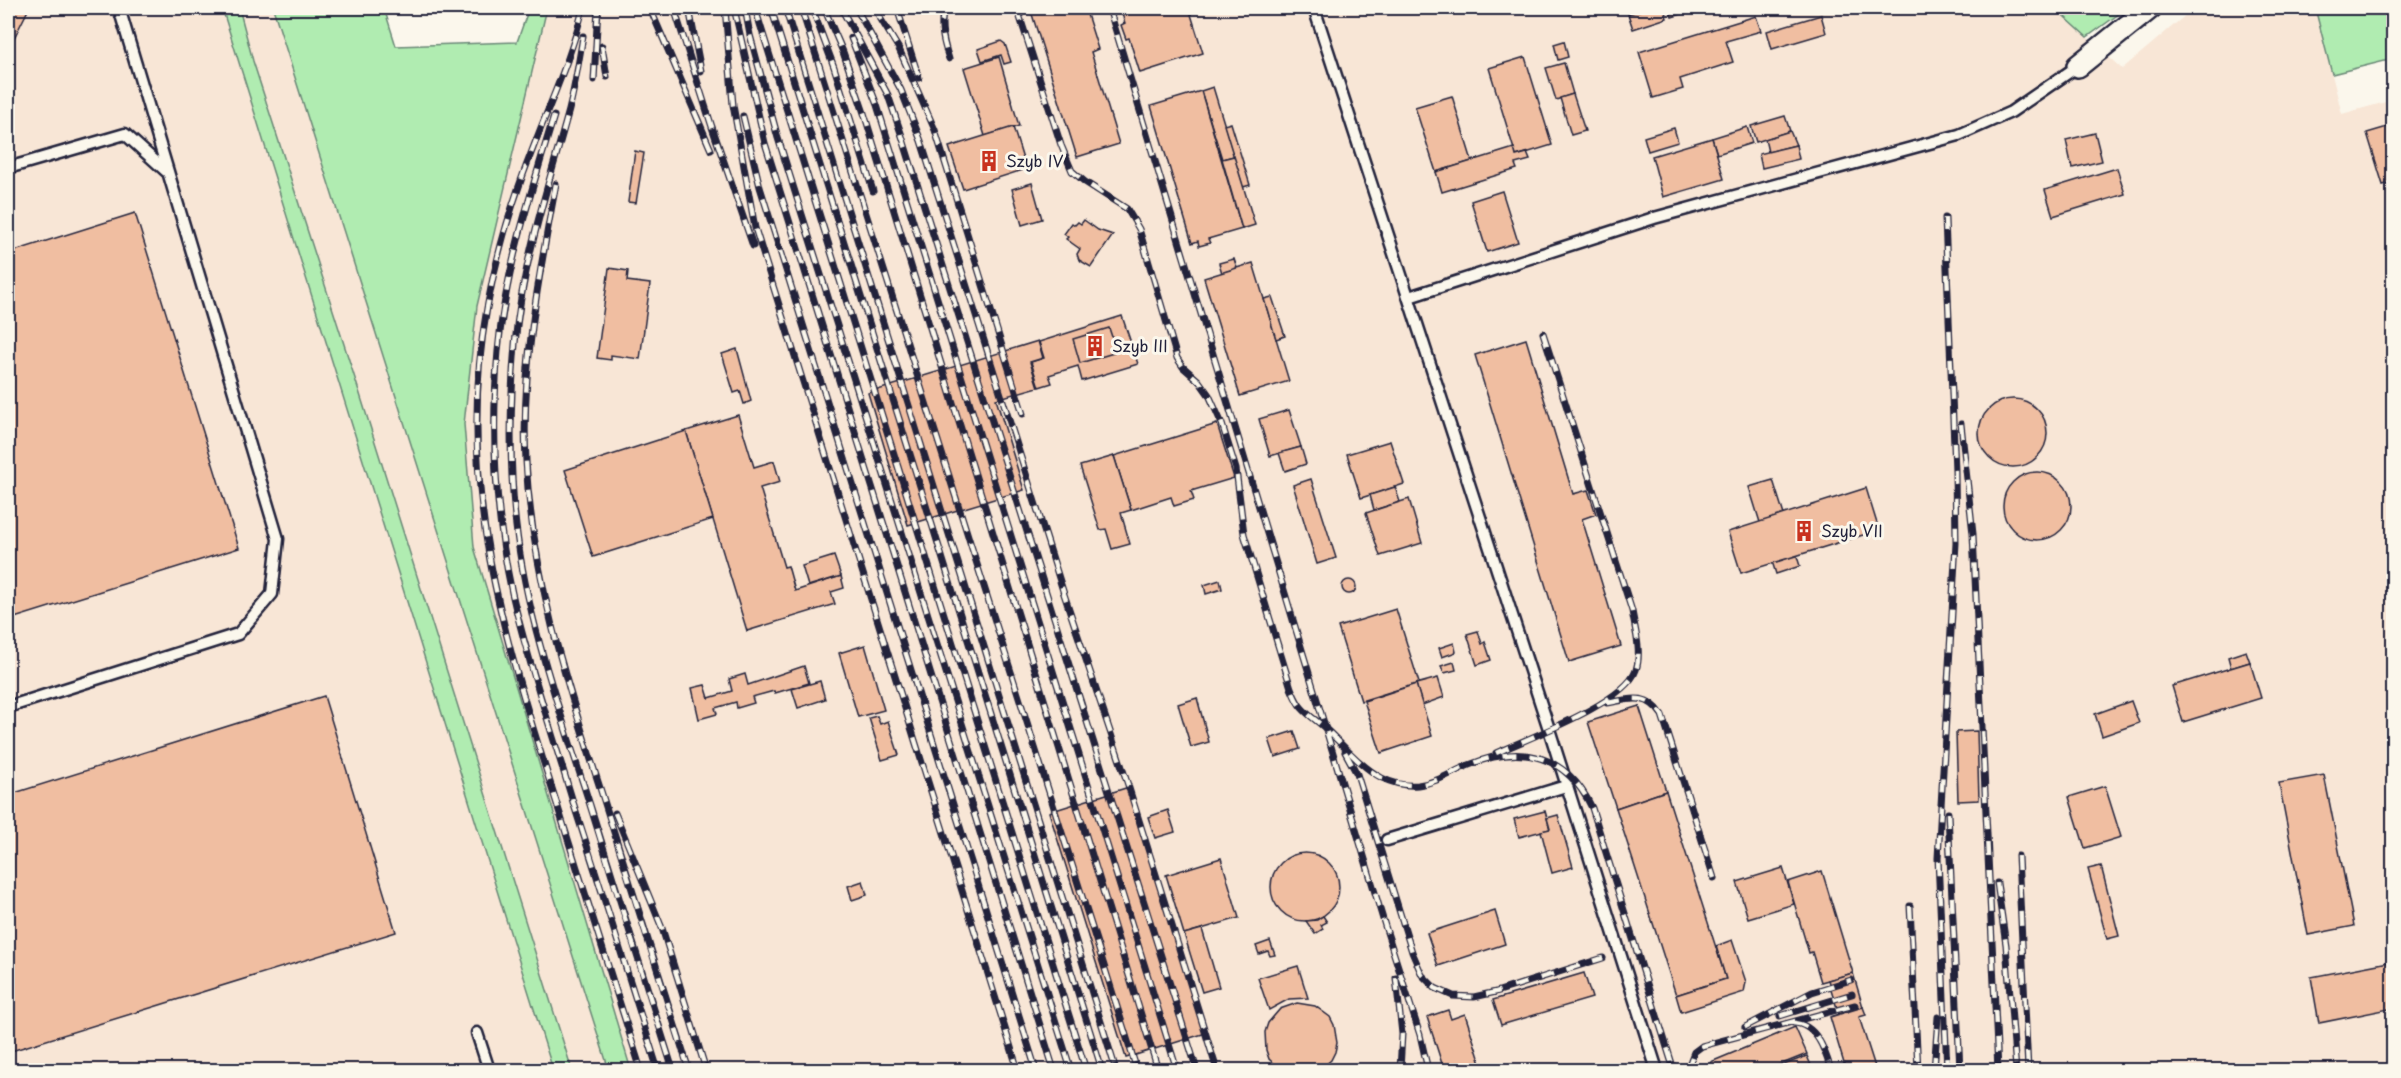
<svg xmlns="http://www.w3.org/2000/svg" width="2401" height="1078" viewBox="0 0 2401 1078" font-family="'Playpen Sans',sans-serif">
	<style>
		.built { fill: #f8e6d6 }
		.green { fill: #b0ecb1; stroke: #698776; stroke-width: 1.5 }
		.building { fill: #f0bea1; stroke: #22223b; stroke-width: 1.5 }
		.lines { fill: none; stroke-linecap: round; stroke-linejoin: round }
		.lane-casing { stroke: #22223b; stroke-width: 15 }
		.street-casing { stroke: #22223b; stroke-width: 26 }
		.lane { stroke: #fbf7ec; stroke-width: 10 }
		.street { stroke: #fbf7ec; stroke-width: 21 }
		.rail-casing { stroke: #22223b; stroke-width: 7 }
		.rail { stroke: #fbf7ec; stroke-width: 4.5; stroke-dasharray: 14; stroke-linecap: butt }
		.labels { text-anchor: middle; stroke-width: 6; stroke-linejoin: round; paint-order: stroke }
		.poi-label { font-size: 16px; fill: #22223b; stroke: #fbf7ec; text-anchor: start }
	</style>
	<rect width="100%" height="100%" fill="#fbf7ec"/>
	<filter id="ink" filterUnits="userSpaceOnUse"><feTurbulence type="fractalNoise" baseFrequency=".0167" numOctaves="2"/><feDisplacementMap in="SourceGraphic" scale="12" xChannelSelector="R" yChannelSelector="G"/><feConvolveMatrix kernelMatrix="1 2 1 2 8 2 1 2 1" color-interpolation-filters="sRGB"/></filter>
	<g filter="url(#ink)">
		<g class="built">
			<path d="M8,8h214l331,1062h-545z"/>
			<path d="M239,8h34l336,1062h-37l-213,-679 -106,-330z"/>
			<path d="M547,8h1508l67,61 72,-61h121l27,106 51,-14v970h-1762l-157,-523 -10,-123 13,-118z"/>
		</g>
		<g class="green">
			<path d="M222,8h17l14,53 106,330 213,679h-19z"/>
			<path d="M273,8h111l12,38 121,-4 12,-34h18l-70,298 -13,118 10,123 157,523h-22z"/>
			<path d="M2055,8h72l-40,29z"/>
			<path d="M2315,8h78v51l-61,15z"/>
		</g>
		<g class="building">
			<path d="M8,8h21l-21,42z"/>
			<path d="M1030,8h55l13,41 -7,3 28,92 -42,13z"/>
			<path d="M1120,8h69l14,45 -63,20 -11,-35 -3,1 -5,-14 4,-2z"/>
			<path d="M1649,8h15l3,10 -34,11 -5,-15z"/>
			<path d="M1669,8h32l-29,9z"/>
			<path d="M1821,15l5,18 -54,16 -5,-18z"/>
			<path d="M1756,16l5,15 -35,10 7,21 -53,17 3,10 -30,9 -14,-46z"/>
			<path d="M1001,41l4,3 6,18 -7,2 -3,-9 -19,6 -4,-12z"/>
			<path d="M1564,41l4,16 -10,3 -4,-16z"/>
			<path d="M999,57l20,69 -34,10 -21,-68z"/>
			<path d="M1525,57l27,88 -36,11 -27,-88z"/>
			<path d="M1564,63l9,31 -17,6 -10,-32z"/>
			<path d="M1213,87l21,69 -12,3 -21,-68z"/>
			<path d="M1201,91l41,138 -34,10 2,4 -11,3 -1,-5 -6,2 -41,-137z"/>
			<path d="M1573,94l12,37 -14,4 -11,-37z"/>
			<path d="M1452,96l20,65 -36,11 -21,-65z"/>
			<path d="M1785,116l5,15 -34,11 -5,-16z"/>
			<path d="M1231,123l19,62 -7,2 -19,-62z"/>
			<path d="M2394,125v57l-11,3 -16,-52z"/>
			<path d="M1013,127l13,42 -63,20 -14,-42z"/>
			<path d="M1747,127l5,16 -35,11 -5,-16z"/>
			<path d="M1674,128l4,14 -30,9 -4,-14z"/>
			<path d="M1790,131l6,14 -28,7 -3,-13z"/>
			<path d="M2095,133l7,28 -30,7 -6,-28z"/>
			<path d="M1712,138l12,41 -61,18 -11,-41z"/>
			<path d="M1796,145l3,14 -37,9 -3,-14z"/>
			<path d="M1514,148l2,8 11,-3 3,7 -15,4 2,5 -75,23 -6,-20z"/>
			<path d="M635,151l9,2 -8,50 -8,-1z"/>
			<path d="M1234,156l21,69 -13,4 -20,-70z"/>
			<path d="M2117,168l8,26 -72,22 -8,-26z"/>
			<path d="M1032,183l10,36 -20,6 -10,-36z"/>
			<path d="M1502,191l16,51 -31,10 -16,-51z"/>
			<path d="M135,213l104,335 -231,72v-367z"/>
			<path d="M1084,220l14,10 15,5 -22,32 -12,-7 -2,-6 3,-5 -14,-10 2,-2 -4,-3 8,-11 3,2 3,-3 3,2z"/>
			<path d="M1234,259l3,9 -15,5 -3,-10z"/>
			<path d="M1253,263l36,118 -49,15 -36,-118z"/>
			<path d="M609,268l19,3 -1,10 23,3 -10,75 -29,-4v5l-14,-2z"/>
			<path d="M1272,297l13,39 -9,3 -12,-40z"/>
			<path d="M1122,316l16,48 -56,17 -4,-15 -29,9 3,8 -13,4 -8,-25 13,-4 -5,-16z"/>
			<path d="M1109,328l8,24 -37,11 -7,-24z"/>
			<path d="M1526,339l47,155 15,-4 8,24 -14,5 39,127 -52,16 -94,-307z"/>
			<path d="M1038,341l5,17 -13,4 8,25 -42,12 28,91 -116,35 -40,-132z"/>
			<path d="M737,349l14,52 -7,3 -4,-13 -6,2 -12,-39z"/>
			<circle cx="2013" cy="433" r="34"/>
			<path d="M1289,410l12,37 -31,9 -11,-37z"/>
			<path d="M738,415l16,52 20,-6 6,21 -20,6 24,79 4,-1 7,25 46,-15 3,12 -13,4 4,12 -88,27 -61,-200z"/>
			<path d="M1217,424l17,54 -43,13 3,9 -20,6 -3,-9 -40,13 -17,-54z"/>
			<path d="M686,431l27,88 -120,38 -28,-87z"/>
			<path d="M1390,441l14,43 -43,14 -14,-44z"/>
			<path d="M1301,447l5,17 -21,7 -6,-18z"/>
			<path d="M1114,456l17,54 -10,3 9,31 -18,5 -6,-20 -6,1 -20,-64z"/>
			<circle cx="2037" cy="506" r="34"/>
			<path d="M1311,479l25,79 -19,6 -24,-79z"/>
			<path d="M1773,480l27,86 -24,8 -27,-87z"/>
			<path d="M1395,487l5,15 -26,8 -4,-15z"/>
			<path d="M1866,488l13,42 -138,43 -13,-41z"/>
			<path d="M1409,499l13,44 -42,13 -14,-43z"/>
			<path d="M834,556l7,20 -33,10 -6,-20z"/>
			<circle cx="1349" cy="587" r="7"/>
			<path d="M1220,580l2,9 -16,5 -2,-9z"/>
			<path d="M1396,609l23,74 -58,18 -23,-74z"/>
			<path d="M1478,631l4,13 3,-2 6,18 -14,5 -10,-31z"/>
			<path d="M1454,643l2,9 -14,5 -3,-9z"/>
			<path d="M865,645l19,65 -26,7 -19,-64z"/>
			<path d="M2246,651l4,11 -19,6 -3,-11z"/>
			<path d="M1454,662l2,8 -12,3 -3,-7z"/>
			<path d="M2250,662l11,36 -78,24 -11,-36z"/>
			<path d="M804,666l5,17 -34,10 -1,-2 -22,6 2,6 -17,5 -1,-6 -21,6 2,6 -18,5 -7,-31 13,-3 4,13 23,-7 -3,-12 16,-5 3,11z"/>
			<path d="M1438,678l6,19 -22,8 -6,-21z"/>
			<path d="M820,681l5,18 -27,9 -6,-19z"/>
			<path d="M1416,684l16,52 -51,17 -17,-52z"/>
			<path d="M324,696l72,236 -388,120v-257z"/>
			<path d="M1197,698l12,44 -18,5 -13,-43z"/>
			<path d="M2131,701l8,22 -37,13 -7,-22z"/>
			<path d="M1639,706l27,85 -50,17 -28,-86z"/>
			<path d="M877,716l3,8 8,-3 11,34 -17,5 -13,-42z"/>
			<path d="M1294,731l6,18 -25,8 -6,-18z"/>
			<path d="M1977,731l2,69 -21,1 -2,-69z"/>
			<path d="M2324,775l30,151 -46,9 -29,-152z"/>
			<path d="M2105,786l16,51 -36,11 -16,-51z"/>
			<path d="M1129,787l77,246 -80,25 -77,-246z"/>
			<path d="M1666,791l60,188 -50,16 -60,-187z"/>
			<path d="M1168,810l7,22 -20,6 -7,-21z"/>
			<path d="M1545,811l5,18 -31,8 -5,-18z"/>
			<path d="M1558,815l15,52 -21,6 -11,-42 9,-2 -3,-11z"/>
			<circle cx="1305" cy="887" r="34"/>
			<path d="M1221,858l18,60 -55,16 -18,-59z"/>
			<path d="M2101,866l18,70 -12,3 -19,-70z"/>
			<path d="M1783,868l11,36 -46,14 -11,-36z"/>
			<path d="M1822,871l31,102 -32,9 -9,-30 -3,1 -21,-71z"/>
			<path d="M863,881l4,14 -15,5 -4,-14z"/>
			<path d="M1495,911l10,33 -67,22 -11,-33z"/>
			<path d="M1323,916l4,6 -6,3 2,4 -8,5 -9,-13 11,-1z"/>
			<path d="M1202,929l17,58 -17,5 -18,-58z"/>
			<path d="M1732,940l14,42 -2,10 -63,20 -5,-17 50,-16 -10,-33z"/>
			<path d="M1270,941l5,14 -5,1 -2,-5 -9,3 -3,-8z"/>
			<path d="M2394,961v47l-75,15 -8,-46z"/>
			<path d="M1298,966l10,32 -19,1 -20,11 -11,-32z"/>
			<path d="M1584,973l8,25 -91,27 -8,-25z"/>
			<path d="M1853,973l10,34 -24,7 -11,-34z"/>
			<path d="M1297,1003l18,3 15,11 4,8 3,18 -2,9 -4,8 -11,10h-39l-12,-11 -3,-9 -1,-18 3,-9 12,-14z"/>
			<path d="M1863,1007l3,8 -7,2 17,53h-30l-16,-53z"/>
			<path d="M1448,1010l3,9 14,-5 18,56h-39l-17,-53z"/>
			<path d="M1795,1027l12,27 -40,16h-53l-3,-8z"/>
			<path d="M1807,1056l6,14h-42z"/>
		</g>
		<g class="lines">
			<defs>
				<g id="lane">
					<path d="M1314,8l235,721 108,341"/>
					<path d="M8,168l117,-34 41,37"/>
					<path d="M1409,297l245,-79 305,-83 52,-23 67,-46"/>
					<path d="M8,707l230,-73 34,-40 6,-55 -159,-531"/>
					<path d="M1387,840l179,-54"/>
					<path d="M477,1033l12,37"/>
				</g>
				<path id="street" d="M2078,66l72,-58"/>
			</defs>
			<use href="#lane" class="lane-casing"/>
			<use href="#street" class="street-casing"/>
			<use href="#lane" class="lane"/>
			<use href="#street" class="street"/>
			<defs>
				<g id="rail">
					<path d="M583,8c-11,47 -31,90 -48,135 -21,53 -38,108 -48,165 -32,176 16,327 69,493 28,90 57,180 85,269"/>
					<path d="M650,8l61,142"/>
					<path d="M674,8l38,119 41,119"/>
					<path d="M689,8l12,63"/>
					<path d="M725,8l8,97 22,123 263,842"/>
					<path d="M734,8l31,135 289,927"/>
					<path d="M745,8l5,27 28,103 293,932"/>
					<path d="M755,8l331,1062"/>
					<path d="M771,8l331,1062"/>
					<path d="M785,8l331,1062"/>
					<path d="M801,8l336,1062"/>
					<path d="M812,8l22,59 39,124"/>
					<path d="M824,8l19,44 21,61 294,957"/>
					<path d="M841,8l47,87 14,41 295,934"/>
					<path d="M856,8l45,82 20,51 143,453 64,191 89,285"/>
					<path d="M874,8l25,41 36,81 88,284"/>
					<path d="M897,8l22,70"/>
					<path d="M945,8c-7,15 -1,36 4,51"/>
					<path d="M1017,8l44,137 11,26 13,11 42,27 12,20 38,129 6,9 16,14 10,14 13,29 14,45 8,65 47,154c3,7 6,15 11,20 7,8 17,14 25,22 17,16 34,37 55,48 10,5 24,8 36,7 18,-2 34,-13 51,-20 53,-22 98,-10 123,43l82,262"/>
					<path d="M1109,8l276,918 35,109 8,35"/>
					<path d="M583,36c-4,25 -8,50 -14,74 -21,77 -47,154 -54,234 -5,61 -6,122 1,182 11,95 45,188 74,279 27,89 55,177 83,265"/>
					<path d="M851,38l26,67 300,965"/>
					<path d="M602,46l5,31"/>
					<path d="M594,80l4,-72"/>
					<path d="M554,116c-23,77 -49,155 -56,235 -7,80 -3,163 14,242 16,70 40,139 61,209 29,89 57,179 85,268"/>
					<path d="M743,116l17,71 276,883"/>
					<path d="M556,184c-17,91 -35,184 -30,277 6,114 40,222 75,330 29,93 58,186 88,279"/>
					<path d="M1945,218l10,253 1,72 -18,315 9,212"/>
					<path d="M1961,424l12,110 25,536"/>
					<path d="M1607,703c23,-4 40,-11 55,12l52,163"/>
					<path d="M1345,752l12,22 55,178 10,23 13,13 18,8 21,1 22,-5 107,-34"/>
					<path d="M1496,753c32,-15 129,-50 140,-83 6,-17 -1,-41 -4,-59l-89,-278"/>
					<path d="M615,813l47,115 44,142"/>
					<path d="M1948,813l12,257"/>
					<path d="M2018,856l10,214"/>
					<path d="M1997,883l9,62 10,125"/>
					<path d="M1910,906l8,164"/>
					<path d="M1396,978l6,56 -2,36"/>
					<path d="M1780,1016l72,-22"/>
					<path d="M1793,1023c24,1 32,28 38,47"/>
					<path d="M1745,1027l67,-35 39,-12"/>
					<path d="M1687,1070l7,-18 8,-6 153,-41"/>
					<path d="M1934,1070l4,-53"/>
				</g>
			</defs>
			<use href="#rail" class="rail-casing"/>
			<use href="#rail" class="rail"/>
		</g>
	</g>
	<defs>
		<symbol id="building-bare" viewBox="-9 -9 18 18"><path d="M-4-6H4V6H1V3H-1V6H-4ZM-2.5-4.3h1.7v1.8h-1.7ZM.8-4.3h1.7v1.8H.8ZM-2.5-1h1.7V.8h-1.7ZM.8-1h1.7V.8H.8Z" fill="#c8321e" stroke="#fbf7ec" stroke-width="2.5" paint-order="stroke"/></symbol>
	</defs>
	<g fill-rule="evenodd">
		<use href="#building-bare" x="974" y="146" width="30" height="30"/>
		<use href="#building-bare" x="1080" y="331" width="30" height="30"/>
		<use href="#building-bare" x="1789" y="516" width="30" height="30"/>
	</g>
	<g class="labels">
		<g class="poi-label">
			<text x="1006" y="167">Szyb IV</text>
			<text x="1112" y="352">Szyb III</text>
			<text x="1821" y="537">Szyb VII</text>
		</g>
	</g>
	<rect width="2401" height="1078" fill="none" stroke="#fbf7ec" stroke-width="30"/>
	<rect x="15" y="15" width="2371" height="1048" fill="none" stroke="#22223b" stroke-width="2" filter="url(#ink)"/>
</svg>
